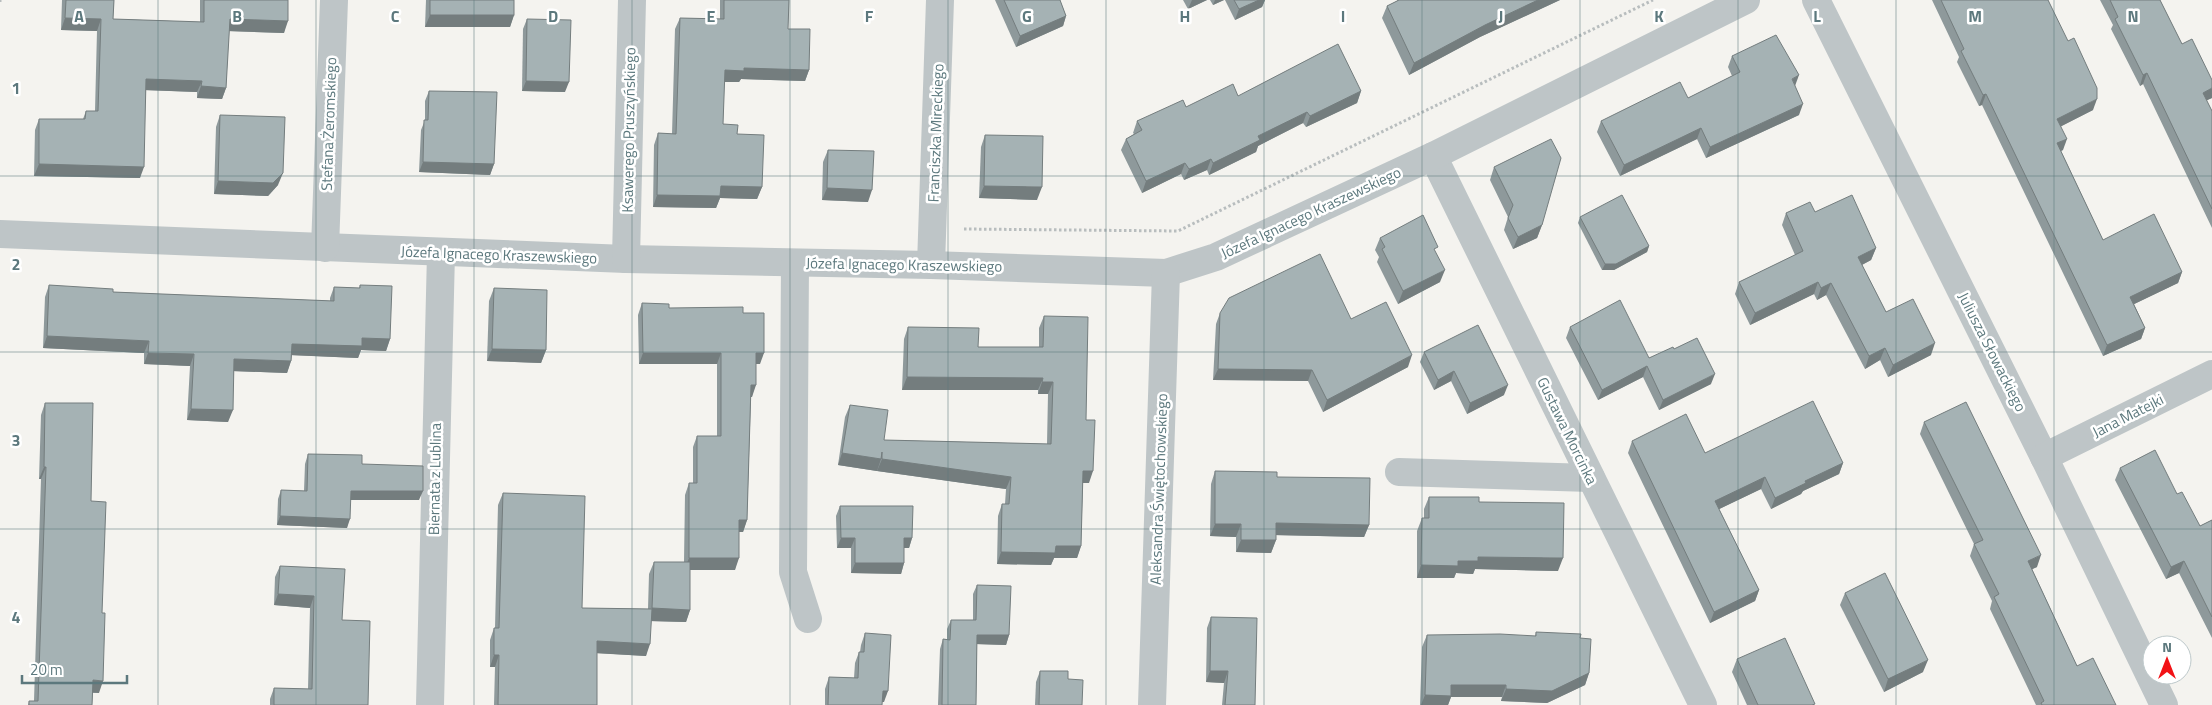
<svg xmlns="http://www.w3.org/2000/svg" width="2212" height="705" viewBox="0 0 2212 705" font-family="'Titillium Web',sans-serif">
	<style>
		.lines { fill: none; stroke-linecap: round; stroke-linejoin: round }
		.path { stroke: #b8bdbe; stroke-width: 3; stroke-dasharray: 2.5 2.5; stroke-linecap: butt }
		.minor { stroke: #bec5c7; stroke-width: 28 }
		.wall { fill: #8e999b }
		.shaded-wall { fill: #747d7e }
		.building { fill: #a5b2b4; stroke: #747d7e }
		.grid { fill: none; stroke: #5c787d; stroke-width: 1; stroke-opacity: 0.55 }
		.labels { text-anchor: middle; stroke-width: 5; stroke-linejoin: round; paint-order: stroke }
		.street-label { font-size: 15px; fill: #5c787d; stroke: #fff }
		.grid-label { font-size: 16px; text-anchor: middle; font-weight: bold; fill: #5c787d; stroke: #fff; stroke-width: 5; stroke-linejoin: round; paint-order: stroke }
	</style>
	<rect width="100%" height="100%" fill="#f4f3ef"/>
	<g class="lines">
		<g class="path">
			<path d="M0,2v-2"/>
			<path d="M964,229l214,2 475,-231"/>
		</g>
		<g class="minor">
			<path d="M1816,0l228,457 120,248"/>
			<path d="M1433,156l270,549"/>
			<path d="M0,234l626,25 305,6 235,8 50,-16 217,-101 313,-156"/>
			<path d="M325,248l9,-248"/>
			<path d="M626,259l6,-259"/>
			<path d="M795,263l-2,309 15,47"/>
			<path d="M931,265l9,-265"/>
			<path d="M2044,457l168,-83"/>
			<path d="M1399,472l192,6"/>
			<path d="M430,705l11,-452"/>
			<path d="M1152,705l14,-432"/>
		</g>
	</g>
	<g class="wall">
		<path d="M62,0h52l-1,19 87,3v-22h88l-4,33 -55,-2 -3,57 -4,11 -25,-1v-6l-51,-2 -6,88 -106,-2 1,-46 4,-11h44l3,-8h9l2,-80 -36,-1z"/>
		<path d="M426,0h88v15l-4,12h-85z"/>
		<path d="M720,0h69l-1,29 21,41 -4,11 -64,-2 -2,3h-15l-1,42 14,10 25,53 -5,12 -37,-1 -4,10 -63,-1 1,-62 4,-12 14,1 3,-105 5,-11 40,1z"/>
		<path d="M995,0h65l6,16 -3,10 -47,21z"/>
		<path d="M1183,0h24l-19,9z"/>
		<path d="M1210,0h14l-11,5z"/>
		<path d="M1225,0h40l-3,7 -27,13z"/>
		<path d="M1397,0h163l-80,37 -71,38 -27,-57 5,-12 10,-5z"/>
		<path d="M1932,0h116l45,110 -32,16 2,24 -2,1 42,89 79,32 -4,11 -44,21 11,24 -4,11 -38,17 -121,-251 -3,1 -22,-44 2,-5z"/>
		<path d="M2100,0h60l22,44 30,54 -6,2 6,11v117l-69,-144 -3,2 -29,-57 2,-4z"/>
		<path d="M527,19l38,73 -43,-1 1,-62z"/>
		<path d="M1732,56l63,30 4,29 -93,43 -9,-19 -77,37 -23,-44 4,-11 87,-23 44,-22 -4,-9z"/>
		<path d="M429,91l65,73 -4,11 -71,-3 2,-42 4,-10v-19z"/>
		<path d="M1361,91l-4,12 -51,24 -3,-4 -45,23 -2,6 -47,23 -2,-5 -23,10 -3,-6 -39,19 -21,-43 5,-11 8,-5 -1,-1 4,-12 49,-14 52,-11z"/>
		<path d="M220,115l58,70 -10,11 -54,-2 2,-67z"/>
		<path d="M985,135l52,65 -58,-2 2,-51z"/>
		<path d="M828,150l40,52 -46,-2 1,-38z"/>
		<path d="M1494,167l48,58 -5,13 -24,11 -9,-19 4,-13 -18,-37z"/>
		<path d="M1815,212l61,36 -5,12 -9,5 24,47 45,43 -43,22 -8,-17 -15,9 -39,-74 -9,5 -3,-6 -64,31 -15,-31 4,-12 56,-27 -13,-30 4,-12z"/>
		<path d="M1580,217l69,29 -2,6 -33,18h-12l-24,-47z"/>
		<path d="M1380,238l56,15 4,29 -42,22 -21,-42 2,-5 -4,-7z"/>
		<path d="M49,285l64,7 217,9v-3l4,-11 25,1 1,-3 30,54 -4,12 -25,-1 -3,8 -66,-3 -1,6 -4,12 -53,-2 -6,51 -41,-2 3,-54 -46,-2v-11l-101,-5 2,-51z"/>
		<path d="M494,288l52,62 -5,13 -54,-2 2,-60z"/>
		<path d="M642,303l27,5 74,5 17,51h-4l-4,33h-1l-4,123 -4,12h-4l-4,38h-45v40l-4,12 -35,-1 -5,35 -49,-3v52h-103l1,-38h-5v-27l4,-12h1l3,-123 5,-12 79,115 66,1 1,-35 5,-12h30l1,-67 4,-12h4v-36l4,-11h20v-72h-78l-1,-49z"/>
		<path d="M1220,313l131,6 57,48 -85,45 -15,-31 -95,-1 3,-56z"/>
		<path d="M1044,316l42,104 3,63h-6l-2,63 -4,12h-23l-3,7 -54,-1 1,-48 4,-12h3l1,-15 -129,-18v-2v2l-39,-6 7,-48 5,-12 34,35 163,4 1,-50h-10v-4h-136l2,-51 4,-12 70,20h61v-19z"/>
		<path d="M1570,327l79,31 25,-9 37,35 -52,26 -16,-33 -45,23 -32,-62z"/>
		<path d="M1424,352l80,43 -37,19 -16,-33 -17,9 -14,-28z"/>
		<path d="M45,403l46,98 8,192h-6l-1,12h-64l1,-4h5l7,-222h-2l2,-64z"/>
		<path d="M1924,422l113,145 -5,2 45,97 39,39h-80l-46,-96 2,-8 -22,-45 4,-12 -54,-110z"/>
		<path d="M1632,441l73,12 138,10 -4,11 -36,17 -2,3 -30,15 -10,-20 -42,20 40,81 -4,11 -45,22 -82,-170z"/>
		<path d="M308,454l54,10 57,36h-69l-3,28 -70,-3 1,-26 3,-9 23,1 1,-27z"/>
		<path d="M2120,468l57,26 23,32 12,-6v118l-33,-65 -13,6 -51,-99z"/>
		<path d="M1215,471l62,6 92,48 -5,12 -88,-2v5l-5,13 -35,-1v-15l-26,-1 1,-52z"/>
		<path d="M1429,497l50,5 79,69 -83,-2 -2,5 -17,-1 -2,5h-37v-47l5,-13h2v-9z"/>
		<path d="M840,506l72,32 -3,10h-5v15l-3,11 -50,-1v-25h-14l-1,-32z"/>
		<path d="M280,566l62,54 26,85h-98v-6l4,-11 34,1 2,-81 -36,-3 1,-28z"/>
		<path d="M977,585l32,50 -3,10 -29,-1 -1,61h-38l2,-56 3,-10h4v-10l4,-9h22v-26z"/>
		<path d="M1845,593l78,79 -39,20 -44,-87z"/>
		<path d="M1211,617l44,88h-33l2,-22 -18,-1 1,-54z"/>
		<path d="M1536,632l44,6 9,35 -4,12 -38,18 -46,-2 1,-4h-51l-3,8h-28l2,-58 5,-12 108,1z"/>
		<path d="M865,633l19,69h-2v3h-57v-16l4,-12 25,1 1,-15 4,-11h1l1,-7z"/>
		<path d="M1737,659l77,46h-67l-15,-33z"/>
		<path d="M1040,671l28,8 14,26h-47l1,-23z"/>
	</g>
	<g class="shaded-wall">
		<path d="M1192,0h15l-19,9z"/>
		<path d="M1215,0h9l-11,5z"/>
		<path d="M1259,0h6l-3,7 -27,13 4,-11z"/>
		<path d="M1538,0h22l-80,37 -71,38 5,-12 71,-38z"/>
		<path d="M430,15h84l-4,12h-85z"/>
		<path d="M1066,16l-3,10 -47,21 4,-11z"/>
		<path d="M65,18l36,1 -4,12 -36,-1z"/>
		<path d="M230,19l58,2 -4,12 -58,-2z"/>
		<path d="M744,68l65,2 -4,11 -64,-2 -2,3h-19l5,-12z"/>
		<path d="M2147,73l-4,11 -3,2 3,-11z"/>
		<path d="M1799,75l-4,11 -3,-7z"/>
		<path d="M146,79l56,2 -5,11 -55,-2z"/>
		<path d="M526,81l43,1 -4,10 -43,-1z"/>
		<path d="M201,86l25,2 -4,11 -25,-1z"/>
		<path d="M2212,88v10l-13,6 4,-11z"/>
		<path d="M1361,91l-4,12 -51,24 4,-11z"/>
		<path d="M1986,94l-4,11 -3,1 4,-11z"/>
		<path d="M2097,99l-4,11 -39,20 3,-11z"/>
		<path d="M1803,104l-4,11 -93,43 4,-11z"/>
		<path d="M1307,112l-4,11 -45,23 -2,6 -47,23 4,-12 45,-27z"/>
		<path d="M1701,128l-4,11 -77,37 4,-11z"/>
		<path d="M2067,139l-4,11 -10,4 4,-11z"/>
		<path d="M1211,159l-4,11 -23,10 5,-11z"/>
		<path d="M423,162l71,2 -4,11 -71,-3z"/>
		<path d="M1185,163l-4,11 -39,19 4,-12z"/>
		<path d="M39,164l105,3 -4,11 -106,-2z"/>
		<path d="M283,173l-5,12 -10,11 -54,-2 4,-13z"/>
		<path d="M721,186l41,1 -5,12 -37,-1 -4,10 -63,-1 4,-12z"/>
		<path d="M984,186l58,1 -5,13 -58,-2z"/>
		<path d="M827,188l45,2 -4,12 -46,-2z"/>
		<path d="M1542,225l-5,13 -24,11 5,-12z"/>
		<path d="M1649,246l-2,6 -33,18h-12l3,-6z"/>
		<path d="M1876,248l-5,12 -17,9 4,-12z"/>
		<path d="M1445,270l-5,12 -42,22 5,-13z"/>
		<path d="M2182,272l-4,11 -52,25 4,-11z"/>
		<path d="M1818,282l-4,12 -64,31 5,-12z"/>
		<path d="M1831,283l-5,12 -9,5 4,-12z"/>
		<path d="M2145,328l-4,11 -38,17 4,-11z"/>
		<path d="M47,336l102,5 -5,12 -101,-5z"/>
		<path d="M362,338l28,1 -4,12 -25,-1 -3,8 -70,-3 4,-11z"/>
		<path d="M1935,343l-4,12 -43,22 5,-12z"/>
		<path d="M1885,348l-5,12 -15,9 4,-13z"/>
		<path d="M492,349l54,1 -5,13 -54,-2z"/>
		<path d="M148,353l46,1 -4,12 -46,-2z"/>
		<path d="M643,353h78l-4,11h-78z"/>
		<path d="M756,353h8l-4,11h-8z"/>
		<path d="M1412,355l-4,12 -85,45 4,-12z"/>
		<path d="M234,359l57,2 -4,12 -57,-2z"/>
		<path d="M1647,366l-4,11 -45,23 4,-10z"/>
		<path d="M1218,369l94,1 -4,11 -95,-1z"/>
		<path d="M1454,371l-3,10 -17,9 4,-10z"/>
		<path d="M1715,374l-4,10 -52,26 4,-10z"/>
		<path d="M907,377l136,1 -5,12h-136z"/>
		<path d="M1042,382h11l-5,12h-10z"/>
		<path d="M751,385h5l-4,12h-5z"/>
		<path d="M1508,385l-4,10 -37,19 3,-11z"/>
		<path d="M191,409l42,1 -5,12 -41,-2z"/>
		<path d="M842,453l39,6 -4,12 -39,-6z"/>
		<path d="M882,459l129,18 -5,12 -129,-18z"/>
		<path d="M1843,463l-4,11 -36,17 -2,3 -30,15 4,-11 30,-17z"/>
		<path d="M44,467h2l-5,12h-2z"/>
		<path d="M1083,471h10l-4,12h-10z"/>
		<path d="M1765,477l-4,12 -50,24 4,-12z"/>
		<path d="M351,491h72l-4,9h-72z"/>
		<path d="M280,516l70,3 -3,9 -70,-3z"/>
		<path d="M739,520h8l-4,12h-8z"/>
		<path d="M1276,523l93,2 -5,12 -93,-2z"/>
		<path d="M1215,524h26l-5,13 -26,-1z"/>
		<path d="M841,538h14l-4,10h-14z"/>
		<path d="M904,538h8l-3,10h-8z"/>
		<path d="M1241,540h35l-5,13 -35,-1z"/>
		<path d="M1056,546h25l-4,12h-23l-3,7 -54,-1 4,-12z"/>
		<path d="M2041,555l-4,12 -13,6 4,-12z"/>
		<path d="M1478,557l85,1 -5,13 -83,-2 -2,5 -17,-1 -2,5h-37l4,-13 37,-4z"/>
		<path d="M689,558h50l-4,12h-51z"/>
		<path d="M2184,561l-5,12 -13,6 5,-12z"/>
		<path d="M855,563h49l-3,11 -50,-1z"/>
		<path d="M1759,590l-4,11 -45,22 4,-11z"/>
		<path d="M278,594l36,2 -4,12 -36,-3z"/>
		<path d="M652,608l38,2 -4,12 -38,-1z"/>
		<path d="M977,635h32l-3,10 -32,-1z"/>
		<path d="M597,641l53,3 -4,12 -53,-3z"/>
		<path d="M494,655h5l-4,12h-5z"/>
		<path d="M1928,660l-5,12 -39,20 4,-13z"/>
		<path d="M1210,671h18l-4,12 -18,-1z"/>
		<path d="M1589,673l-4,12 -38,18 -46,-2 5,-12z"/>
		<path d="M93,680l10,1 -4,12 -10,-1z"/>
		<path d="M1451,685h55l-4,12h-51l-3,8h-27l4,-10z"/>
		<path d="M883,691h5l-4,11h-5z"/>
	</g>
	<g class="building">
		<path d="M66,0h48l-1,19 91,3v-22h84v21l-58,-2 -4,69 -25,-2 1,-5 -56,-2 -2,88 -105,-3v-45h46l1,-8h12l3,-92 -36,-1z"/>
		<rect x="430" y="0" width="84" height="15"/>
		<path d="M724,0h65l-1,29h22l-1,41 -65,-2v3l-19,-1 -2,54 15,1 -1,9 27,1 -2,52 -41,-1 -1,10 -63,-1 1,-62 18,1 4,-116 44,1z"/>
		<path d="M1004,0h56l6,16 -46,20z"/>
		<path d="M1234,0h25l-20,9z"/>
		<path d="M1399,0h139l-53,25 -71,38 -27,-57z"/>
		<path d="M1941,0h107l20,41 6,-3 23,50v11l-40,20 10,20 -10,4 46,97 51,-26 28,58 -52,25 15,31 -38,17 -121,-251 -3,1 -22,-44 3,-2z"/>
		<path d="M2110,0h50l22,44 10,-5 20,41v8l-9,5 9,18v98l-65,-136 -4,2 -28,-56 3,-2z"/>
		<path d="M527,19l44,1 -2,62 -43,-1z"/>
		<path d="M1776,35l23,40 -7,4 11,25 -93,43 -9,-19 -77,37 -23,-44 79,-39 8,16 52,-26 -8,-16z"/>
		<path d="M1338,44l23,47 -51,25 -3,-4 -49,24 2,4 -47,23 -2,-4 -22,10 -4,-6 -39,18 -20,-42 16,-9 -5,-9 46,-21 3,7 47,-23 5,12z"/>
		<path d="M429,91l68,1 -3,72 -71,-2 1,-42h4z"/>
		<path d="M220,115l65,2 -2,56 -10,10 -55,-2z"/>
		<path d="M985,135l58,1 -1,51 -58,-1z"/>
		<path d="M1551,139l10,19 -19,67 -24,12 -10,-19 5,-13 -19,-38z"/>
		<path d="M828,150l46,1 -2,39 -45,-2z"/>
		<path d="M1622,195l27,51 -33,18h-11l-25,-47z"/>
		<path d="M1852,195l24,53 -18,9 28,55 27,-13 22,44 -42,22 -8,-17 -16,8 -38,-73 -10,5 -3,-6 -63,31 -16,-31 64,-31 -17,-38 24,-11 5,10z"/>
		<path d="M1423,215l15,32 -4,2 11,21 -42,21 -21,-42 3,-2 -5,-9z"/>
		<path d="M1320,254l31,65 35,-17 26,53 -85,45 -15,-30 -94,-1 2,-56 9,-15z"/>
		<path d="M49,285l64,4v3l221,9v-14l26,1v-3l32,1 -2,53 -28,-1v8l-70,-2 -1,17 -57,-2 -1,51 -42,-1 3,-55 -46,-1 1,-12 -102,-5z"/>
		<path d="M494,288l53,2 -1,60 -54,-1z"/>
		<path d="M1620,300l29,58 24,-11 1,2 23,-11 18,36 -52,26 -16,-34 -45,24 -32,-63z"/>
		<path d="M642,303l27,1v4l74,-1v6h21v40h-8v32h-5l-4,135h-8v38h-50v-75h8v-47h24v-83h-78z"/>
		<path d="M1044,316l44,1 -2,103h9l-2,51h-10l-2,75h-25l-1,7 -54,-1 1,-48h7l2,-27 -129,-18v-7l-1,7 -39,-6 8,-48 38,5 -4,30 167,4 2,-62h-11l1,-4 -136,-1 1,-50 71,1 -1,19h65z"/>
		<path d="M1478,325l30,60 -38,18 -16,-32 -16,9 -14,-28z"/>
		<path d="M1813,401l30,62 -38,18 1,2 -31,15 -10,-21 -50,24 44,89 -45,22 -82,-171 54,-27 19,39z"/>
		<path d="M1966,402l75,153 -13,6 49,105 16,-8 23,47h-74l-1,-2 3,-2 -50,-104 5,-3 -25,-50 9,-4 -59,-118z"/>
		<path d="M45,403h48l-2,98 15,1 -4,111h3l-2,68 -10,-1 -1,25h-63v-4h9l8,-234h-2z"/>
		<path d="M2155,450l22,44 5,-2 18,34 12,-6v97l-28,-56 -13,6 -51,-99z"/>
		<path d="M308,454l54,1v9l61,2v25h-72l-1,28 -70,-3 1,-26 26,1z"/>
		<path d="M1215,471l62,1v5l93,1 -1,47 -93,-2v17h-35v-16h-26z"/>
		<path d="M503,493l82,3 -3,112 70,1 -2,35 -53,-3v64h-99l1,-50h-5v-27h5z"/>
		<path d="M1429,497h50v5l85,1 -1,55 -85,-1v4h-20v5l-37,-1 1,-47h7z"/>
		<path d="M840,506h73l-1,32h-8v25h-49v-25h-14z"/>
		<path d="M654,562h36v48l-38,-2z"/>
		<path d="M280,566l65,3 -3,51 28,1 -2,84h-94v-17l38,1 2,-93 -36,-2z"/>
		<path d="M1885,573l43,87 -40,19 -43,-86z"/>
		<path d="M977,585l34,1 -2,49h-32l-1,70h-34l1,-66 7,1 1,-20h25z"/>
		<path d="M1211,617l46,1 -2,87h-30l3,-34h-18z"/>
		<path d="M1536,632l45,2 -1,4 11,1 -2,34 -37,18 -46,-2v-4h-55v11l-26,-1 2,-60 73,-1 36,2z"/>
		<path d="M865,633l26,2 -3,56h-5l-1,14h-54l1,-28 29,1 1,-26h5z"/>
		<path d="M1785,638l30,66 -3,1h-54l-21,-46z"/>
		<path d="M1040,671h28v8l15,1 -1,25h-43z"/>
	</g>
	<path class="grid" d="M158,0v705M316,0v705M474,0v705M632,0v705M790,0v705M948,0v705M1106,0v705M1264,0v705M1422,0v705M1580,0v705M1738,0v705M1896,0v705M2054,0v705M0,176h2212M0,352h2212M0,529h2212"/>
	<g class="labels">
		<g class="street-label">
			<text transform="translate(329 124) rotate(-88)" y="5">Stefana Żeromskiego</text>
			<text transform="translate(629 130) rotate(-89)" y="5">Ksawerego Pruszyńskiego</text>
			<text transform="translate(936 133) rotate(-88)" y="5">Franciszka Mireckiego</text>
			<text transform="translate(1311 213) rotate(-25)" y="5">Józefa Ignacego Kraszewskiego</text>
			<text transform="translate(499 255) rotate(2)" y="5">Józefa Ignacego Kraszewskiego</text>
			<text transform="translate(904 265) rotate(1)" y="5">Józefa Ignacego Kraszewskiego</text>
			<text transform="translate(1992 352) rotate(63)" y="5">Juliusza Słowackiego</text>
			<text transform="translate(2128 416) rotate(-27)" y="5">Jana Matejki</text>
			<text transform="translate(1567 431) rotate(64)" y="5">Gustawa Morcinka</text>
			<text transform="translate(435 479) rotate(-89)" y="5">Biernata z Lublina</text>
			<text transform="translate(1159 489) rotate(-88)" y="5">Aleksandra Świętochowskiego</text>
		</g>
	</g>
	<g class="grid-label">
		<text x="79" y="22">A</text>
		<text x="237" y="22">B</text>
		<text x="395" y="22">C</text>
		<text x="553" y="22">D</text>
		<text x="711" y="22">E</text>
		<text x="869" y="22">F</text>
		<text x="1027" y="22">G</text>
		<text x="1185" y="22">H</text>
		<text x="1343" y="22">I</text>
		<text x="1501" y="22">J</text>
		<text x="1659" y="22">K</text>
		<text x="1817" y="22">L</text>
		<text x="1975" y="22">M</text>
		<text x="2133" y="22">N</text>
		<text x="16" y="94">1</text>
		<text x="16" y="270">2</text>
		<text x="16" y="446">3</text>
		<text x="16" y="623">4</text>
	</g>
	<g transform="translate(2167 660)"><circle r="24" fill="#ffffff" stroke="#bec9cb"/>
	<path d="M0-4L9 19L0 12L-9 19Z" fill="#f21216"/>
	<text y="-8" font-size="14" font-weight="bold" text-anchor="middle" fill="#5c787d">N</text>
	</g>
	<path d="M22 675v8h105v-8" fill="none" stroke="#5c787d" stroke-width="2.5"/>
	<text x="30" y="675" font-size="15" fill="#5c787d" stroke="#ffffff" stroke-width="4" paint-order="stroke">20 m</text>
</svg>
